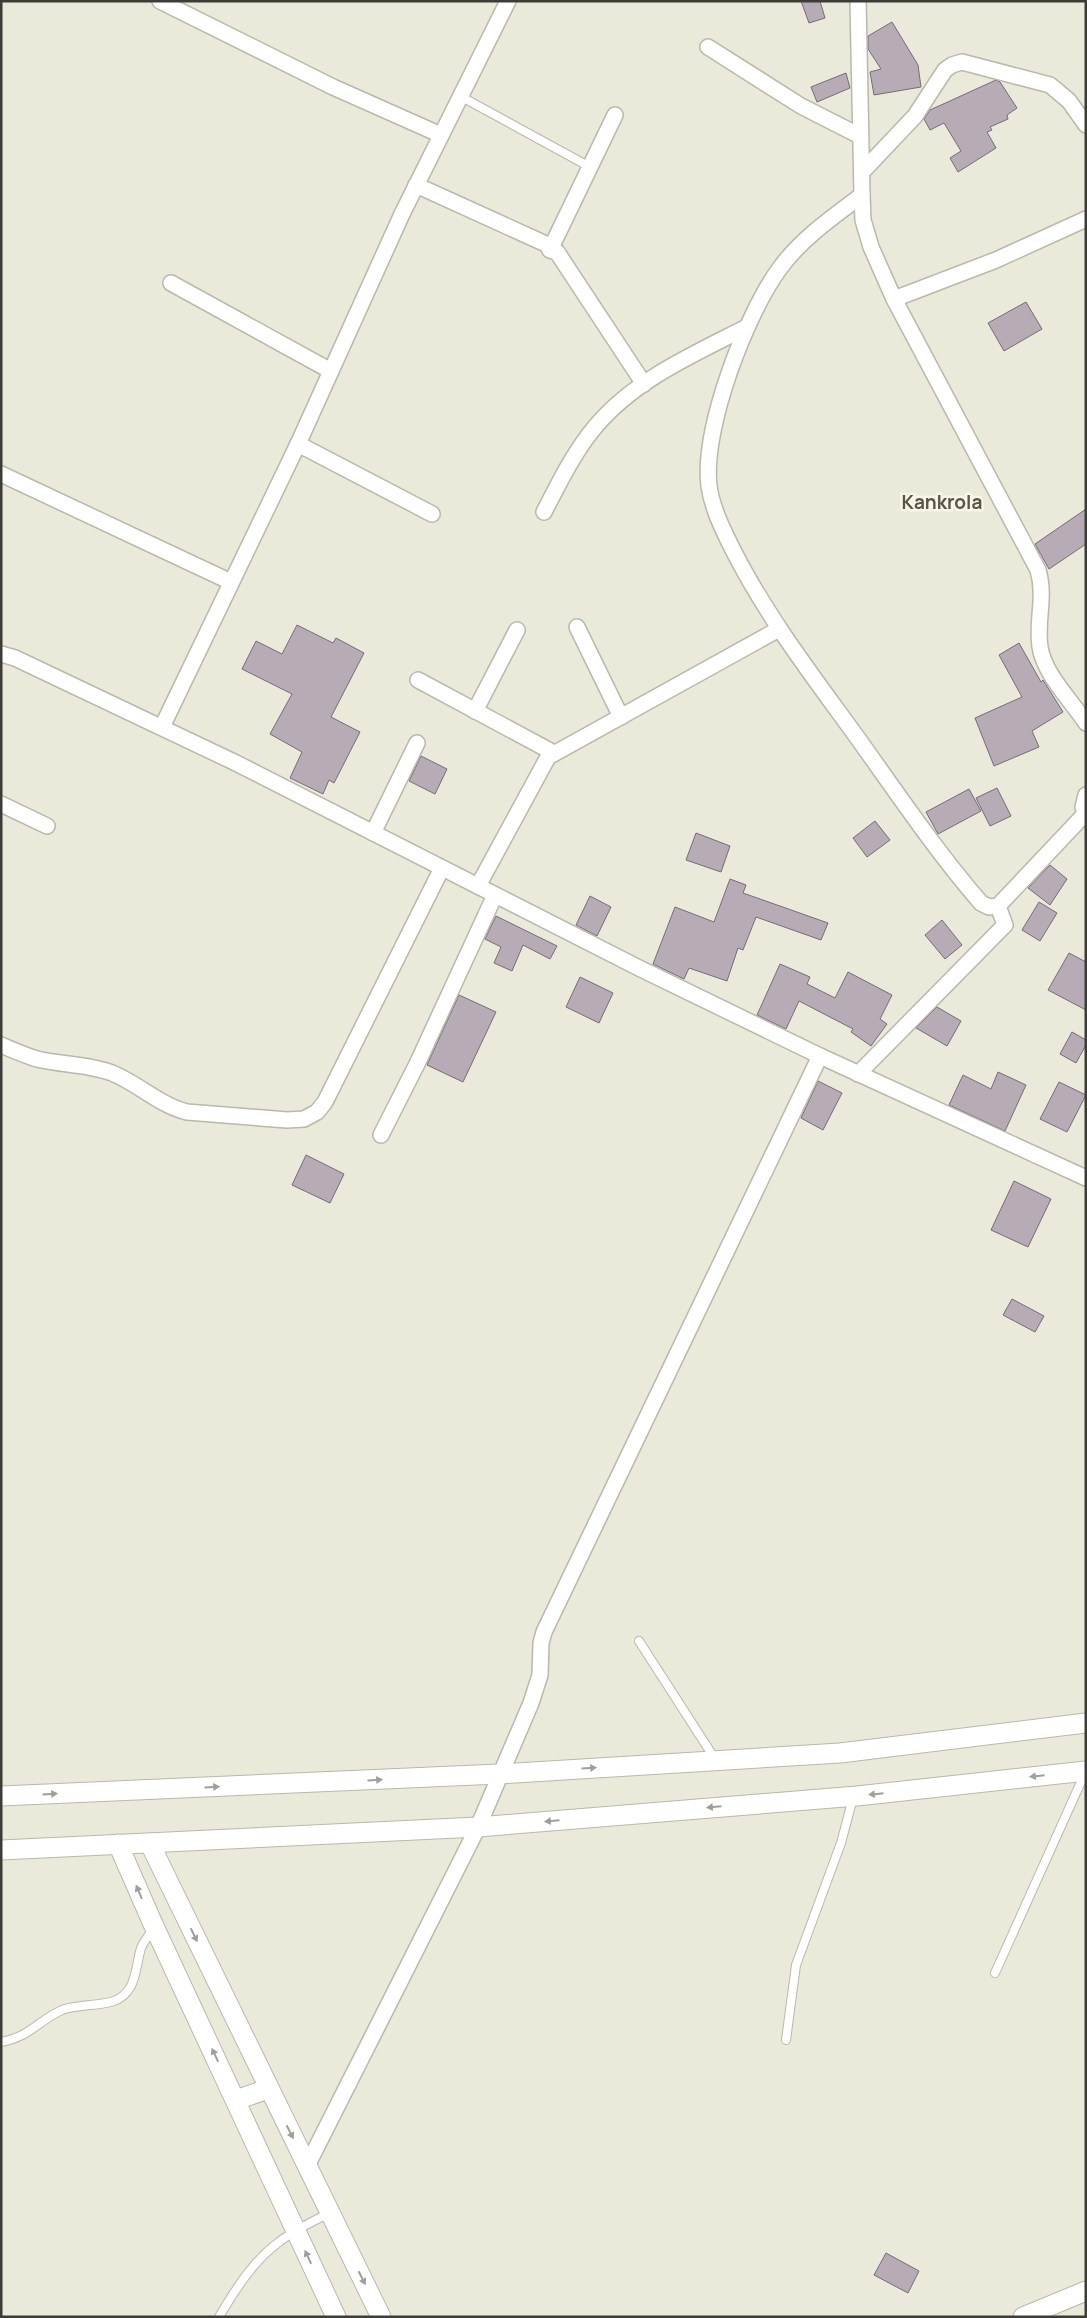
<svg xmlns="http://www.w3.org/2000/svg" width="1087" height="2318" viewBox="0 0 1087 2318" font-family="Manrope,sans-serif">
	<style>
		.building { fill: #b7abb6; stroke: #766c76 }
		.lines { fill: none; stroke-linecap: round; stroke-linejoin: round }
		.service-casing { stroke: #bab8aa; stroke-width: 10 }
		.minor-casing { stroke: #bab8aa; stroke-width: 18 }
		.tertiary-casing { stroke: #bab8aa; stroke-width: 21 }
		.service { stroke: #fff; stroke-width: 8 }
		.minor { stroke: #fff; stroke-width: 15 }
		.tertiary { stroke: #fff; stroke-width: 19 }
		.oneway { fill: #9e9e9a }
		.labels { text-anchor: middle; stroke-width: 5; stroke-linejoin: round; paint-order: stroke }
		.quarter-label { font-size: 19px; font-weight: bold; fill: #575548; stroke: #f9f6e7 }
	</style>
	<rect width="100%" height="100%" fill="#ebe9da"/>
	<g class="building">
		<path d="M801,1h19l5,17 -16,5z"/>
		<path d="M892,22l26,43 3,22 -47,8 -4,-23 11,-3 -13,-20v-13z"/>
		<path d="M846,73l4,15 -33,14 -6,-15z"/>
		<path d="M996,80l4,2 17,26 -10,7 1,4 -18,8 2,3 -5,2 9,16 -38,24 -8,-14 11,-7 -17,-28 -14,7 -6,-11 6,-9z"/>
		<path d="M1026,302l16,27 -38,22 -16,-28z"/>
		<path d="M1086,509v35l-37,25 -14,-25z"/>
		<path d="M297,625l36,18 3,-5 28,15 -33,64 29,15 -26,51 -5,-3 -6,14 -33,-16 12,-26 -32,-18 22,-40 -50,-25 14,-28 26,13z"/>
		<path d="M1019,643l22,39 2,-2 20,32 -31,19 7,16 -45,19 -19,-48 47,-21 -23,-42z"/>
		<path d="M421,756l26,13 -12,25 -26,-13z"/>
		<path d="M997,788l14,28 -21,10 -14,-28z"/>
		<path d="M969,789l12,22 -43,23 -12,-22z"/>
		<path d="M875,821l15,19 -23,17 -14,-19z"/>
		<path d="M696,833l34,13 -9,26 -35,-12z"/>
		<path d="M1050,865l17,14 -17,26 -22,-17z"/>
		<path d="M730,879l16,6 -3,8 85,30 -7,17 -65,-23 -13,33 -5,-2 -11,33 -38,-13 -5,11 -31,-15 22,-57 39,15z"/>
		<path d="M590,896l21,11 -14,29 -21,-11z"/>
		<path d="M1039,902l18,11 -17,28 -18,-11z"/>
		<path d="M496,916l61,30 -7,13 -27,-14 -11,26 -18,-8 7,-16 -16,-8z"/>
		<path d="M942,920l20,25 -17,14 -20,-24z"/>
		<path d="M1069,953l17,9v48l-38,-20z"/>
		<path d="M780,964l30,13 -3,7 28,14 13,-26 44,23 -12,24 7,5 -16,22 -20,-14 2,-3 -54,-28 -13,28 -29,-14z"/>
		<path d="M580,977l33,16 -14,30 -33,-16z"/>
		<path d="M459,995l37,17 -33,70 -36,-17z"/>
		<path d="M937,1007l24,14 -14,25 -31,-18z"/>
		<path d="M1072,1032l14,8v5l-10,18 -16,-9z"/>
		<path d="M998,1072l28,13 -21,46 -56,-26 14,-30 28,14z"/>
		<path d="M818,1081l24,12 -19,37 -22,-12z"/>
		<path d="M1059,1082l27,13 -19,37 -27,-13z"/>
		<path d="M306,1155l38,19 -14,29 -38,-18z"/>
		<path d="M1014,1181l37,18 -23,48 -37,-17z"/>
		<path d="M1012,1299l32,17 -9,16 -32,-17z"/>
		<path d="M886,2253l33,18 -11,22 -34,-18z"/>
	</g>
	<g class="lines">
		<defs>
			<g id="service">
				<path d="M460,96l130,71"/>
				<path d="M639,1641l76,118"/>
				<path d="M995,1973l90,-200"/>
				<path d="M786,2040l10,-75 45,-122 12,-45"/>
				<path d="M1,2042c31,-6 36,-21 61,-32 16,-6 33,-4 49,-8 26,-7 24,-34 30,-54 3,-8 9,-12 11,-20"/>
				<path d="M219,2317c16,-27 34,-56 60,-75 15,-12 33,-20 50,-29"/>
			</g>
			<g id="minor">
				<path d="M160,1l173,86 108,48"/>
				<path d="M858,1l4,194 1,25 8,27 23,52 144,271c8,28 -2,50 2,77 4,27 31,53 46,76"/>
				<path d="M708,47l93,59 59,30"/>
				<path d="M863,171l52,-55 30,-46 7,-5 10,-3 88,23 19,16 17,24"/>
				<path d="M416,185l132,60 2,5 7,2 87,132"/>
				<path d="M862,195c-29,22 -60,43 -82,73 -34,46 -78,161 -71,218 3,22 14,44 24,64 33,65 78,124 121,183 41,57 81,117 127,170l8,4 9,-1 87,-92"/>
				<path d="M550,250l65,-135"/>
				<path d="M171,283l160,88"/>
				<path d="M894,299l102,-39 90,-41"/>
				<path d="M298,444l134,70"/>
				<path d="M1,474l230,108"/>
				<path d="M544,512c15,-29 30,-60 51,-85 39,-47 99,-73 152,-100"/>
				<path d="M577,627l44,90"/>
				<path d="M1,654l14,4 221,105 403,205 181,88 266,122"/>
				<path d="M418,680l136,73"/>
				<path d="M475,711l42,-81"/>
				<path d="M162,727l136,-283 104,-230 106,-213"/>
				<path d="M1086,795l-3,12 3,9"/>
				<path d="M1,804l46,22"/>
				<path d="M373,833l44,-90"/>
				<path d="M478,886l70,-129 231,-128"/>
				<path d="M1,1045c12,5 23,10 36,14 25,6 51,5 75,14 27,11 47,32 75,39l100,8 17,-1 13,-7 8,-10 117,-234"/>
				<path d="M858,1074l147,-149 -7,-19"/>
				<path d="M381,1135l36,-71 78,-169"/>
				<path d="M307,2166l171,-339 53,-124 9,-28 1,-32 3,-11 276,-576"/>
			</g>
			<g id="tertiary">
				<path d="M1,1796l498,-22 341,-21 246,-30"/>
				<path d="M118,1844l35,80 183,393"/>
				<path d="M150,1844l231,473"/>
				<path d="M1,1850l477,-23 379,-31 229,-25"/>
				<path d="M236,2100l32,-11"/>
				<path d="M1023,2317l63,-26"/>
			</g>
		</defs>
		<use href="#service" class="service-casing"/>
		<use href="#minor" class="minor-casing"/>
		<use href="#tertiary" class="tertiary-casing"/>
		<use href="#service" class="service"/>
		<use href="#minor" class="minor"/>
		<use href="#tertiary" class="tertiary"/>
	</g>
	<defs><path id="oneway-solid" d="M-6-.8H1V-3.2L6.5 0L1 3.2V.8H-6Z" transform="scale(1.25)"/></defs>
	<g class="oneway">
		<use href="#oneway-solid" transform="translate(589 1768) rotate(-4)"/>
		<use href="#oneway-solid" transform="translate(1037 1776) rotate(174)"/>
		<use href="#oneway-solid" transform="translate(375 1780) rotate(-3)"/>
		<use href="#oneway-solid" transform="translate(212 1787) rotate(-3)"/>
		<use href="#oneway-solid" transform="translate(50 1794) rotate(-3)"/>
		<use href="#oneway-solid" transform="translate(876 1794) rotate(174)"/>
		<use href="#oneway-solid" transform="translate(714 1807) rotate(175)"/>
		<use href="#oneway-solid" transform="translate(552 1821) rotate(175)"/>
		<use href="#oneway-solid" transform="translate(139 1892) rotate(-113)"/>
		<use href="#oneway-solid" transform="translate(194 1935) rotate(64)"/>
		<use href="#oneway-solid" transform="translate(215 2055) rotate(-115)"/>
		<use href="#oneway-solid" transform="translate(290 2132) rotate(63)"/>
		<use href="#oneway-solid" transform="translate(308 2257) rotate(-115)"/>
		<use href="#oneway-solid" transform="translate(362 2278) rotate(63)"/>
	</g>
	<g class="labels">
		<g class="quarter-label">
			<text x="942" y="509">Kankrola</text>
		</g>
	</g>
	<rect width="1087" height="2318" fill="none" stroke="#3d3c36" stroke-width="5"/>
</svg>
